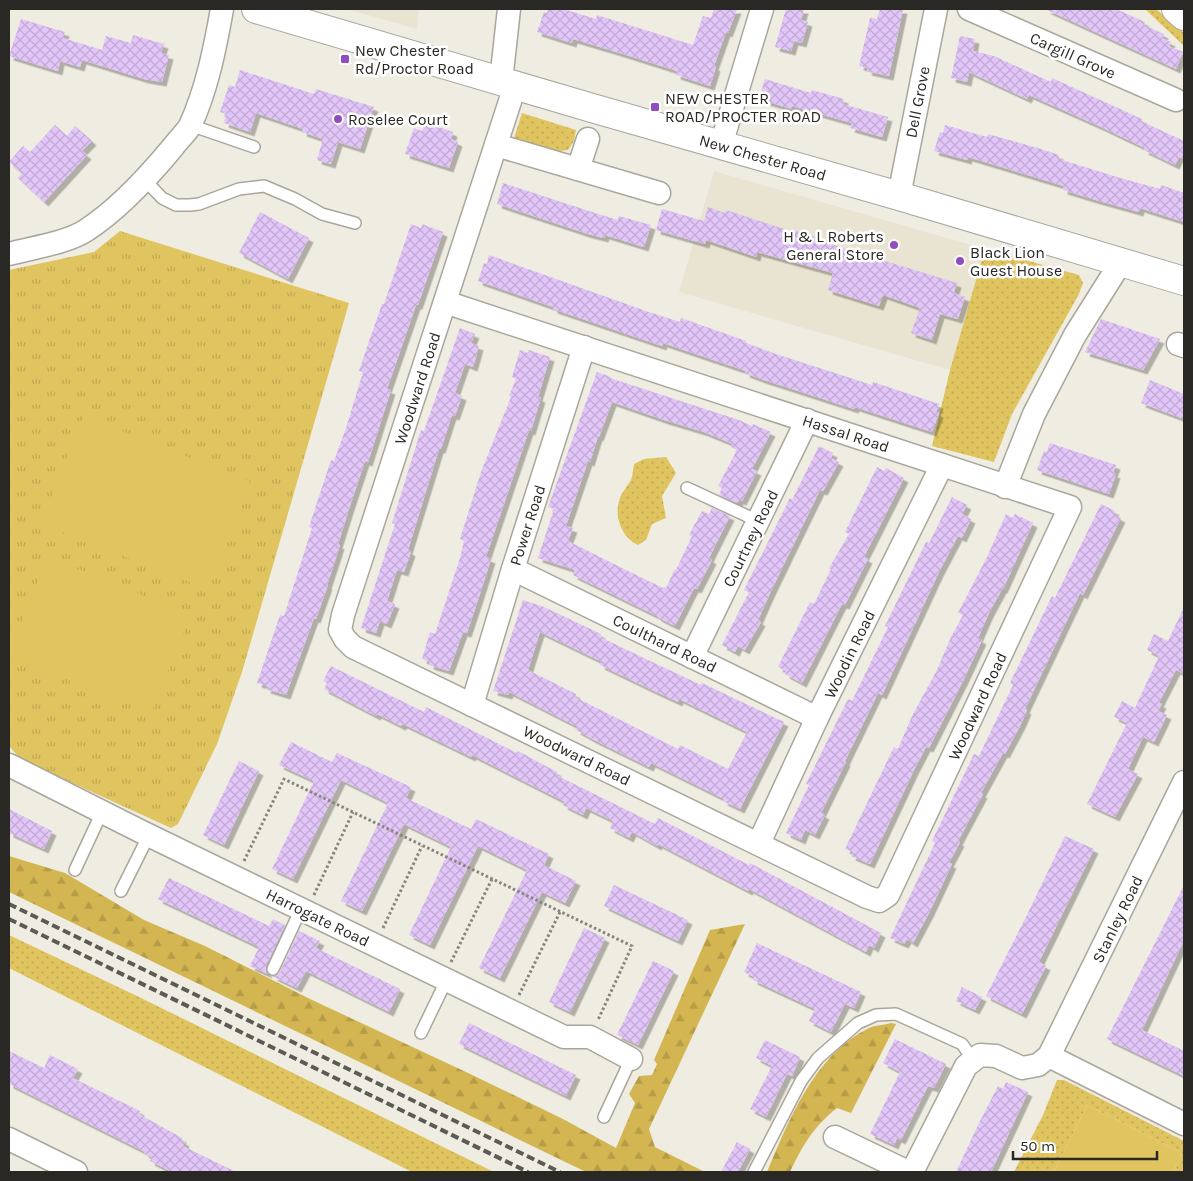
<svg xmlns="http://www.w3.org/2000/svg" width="1193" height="1181" viewBox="0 0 1193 1181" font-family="Karla,sans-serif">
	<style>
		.built { fill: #e9e4d1 }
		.grass { fill: url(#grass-dots) }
		.forest { fill: url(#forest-firs) }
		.park { fill: url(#park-tufts) }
		.garden { fill: #e0c45f }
		.building { fill: url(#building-cross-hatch); fill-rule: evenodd; filter: url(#shadow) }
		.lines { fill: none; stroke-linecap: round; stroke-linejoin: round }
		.service-casing { stroke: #a9a69c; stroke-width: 14 }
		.minor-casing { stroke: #a9a69c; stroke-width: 25 }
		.secondary-casing { stroke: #a9a69c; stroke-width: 30 }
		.trunk-casing { stroke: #a9a69c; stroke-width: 30 }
		.path { stroke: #87857f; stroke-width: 3; stroke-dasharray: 2.5 2.5; stroke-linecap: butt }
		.service { stroke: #fff; stroke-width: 11 }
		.minor { stroke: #fff; stroke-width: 22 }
		.secondary { stroke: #fff; stroke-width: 28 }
		.trunk { stroke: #fff; stroke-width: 28 }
		.rail { stroke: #5c5a55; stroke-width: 4; stroke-dasharray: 8 4; stroke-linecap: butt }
		.poi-dot { fill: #924cbf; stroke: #fff; stroke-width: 2 }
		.labels { text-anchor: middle; stroke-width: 5; stroke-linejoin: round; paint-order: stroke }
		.poi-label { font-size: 16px; fill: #292824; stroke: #fff; text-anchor: start }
		.street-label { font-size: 16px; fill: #292824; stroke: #fff }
	</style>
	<defs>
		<pattern id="grass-dots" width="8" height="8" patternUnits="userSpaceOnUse" patternTransform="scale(1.25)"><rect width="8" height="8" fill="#e0c45f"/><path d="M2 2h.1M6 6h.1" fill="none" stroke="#c0a852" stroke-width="1.8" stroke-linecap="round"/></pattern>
		<pattern id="forest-firs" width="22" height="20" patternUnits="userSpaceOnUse" patternTransform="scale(1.25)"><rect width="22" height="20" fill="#d3b651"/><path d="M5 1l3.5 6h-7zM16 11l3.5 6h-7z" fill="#b59c46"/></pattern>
		<pattern id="park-tufts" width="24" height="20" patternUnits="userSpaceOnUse" patternTransform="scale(1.25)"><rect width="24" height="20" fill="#e0c45f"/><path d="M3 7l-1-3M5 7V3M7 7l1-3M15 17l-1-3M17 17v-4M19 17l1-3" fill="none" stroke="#c0a852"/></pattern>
		<pattern id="building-cross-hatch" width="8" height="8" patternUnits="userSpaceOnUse" patternTransform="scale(1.25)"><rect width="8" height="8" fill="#e2c6f9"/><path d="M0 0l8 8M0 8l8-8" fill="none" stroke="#c2aad5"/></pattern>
		<filter id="shadow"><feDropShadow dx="4.5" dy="4.5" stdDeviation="0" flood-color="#0004"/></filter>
	</defs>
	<rect width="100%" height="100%" fill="#efece2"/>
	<g class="built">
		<path d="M347,9h72l-2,20z"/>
		<path d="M714,171l271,78 -35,121 -271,-78z"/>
	</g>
	<g class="grass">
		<path d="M1145,9h11l28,24v13z"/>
		<path d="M522,113l54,17 -2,11 -6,9 -9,1 -45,-13z"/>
		<path d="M985,249l94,26 4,8 -4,11 -67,120 -18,48 -62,-16 18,-76z"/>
		<path d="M666,457l10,16 -14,23 4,22 -14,6 -6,16 -8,5c-16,-7 -24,-28 -19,-44 2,-8 8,-14 12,-21 2,-5 2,-11 3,-16l10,-5z"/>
		<path d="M9,935l128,61 357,176h-82l-403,-204z"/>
		<path d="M1057,1080h7l120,61v31h-11l9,-19 -95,-48 -33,67h-40l29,-57z"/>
	</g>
	<g class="forest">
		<path d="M9,856l56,17 79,47 61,26 105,53 156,73 97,47 53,29 19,-45 -6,-9 10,-18 13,-1 5,-11 -3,-4 56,-130 35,-6 -96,205 6,18 50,25h-119l-577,-280z"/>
		<path d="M891,1023l5,1 -45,89 -14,-5c-24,19 -34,37 -47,64h-23c22,-52 47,-117 102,-144 6,-3 15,-3 22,-5z"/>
	</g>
	<path class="park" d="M120,231l229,72 -107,369 -25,72 -39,80 -7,4 -136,-62 -17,-10 -9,-10v-476l85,-18z"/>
	<g class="garden">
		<path d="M83,416l167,65 -42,108 -167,-65z"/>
		<path d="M48,557l143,58 -40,98 -142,-57z"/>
		<path d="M1087,1105l95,48 -9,19h-119z"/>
	</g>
	<g class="building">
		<path d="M548,9h15l33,10 1,-4 96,30 10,-29 8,2 3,-9h23l-9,24 -2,-1 -12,34 2,1 -6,19 -34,-11 1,-4 -57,-18 -47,-14 -1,4 -35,-11 7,-20 3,1z"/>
		<path d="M786,9h18l-3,11 7,2 -6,21 -8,-2 -3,10 -16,-4z"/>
		<path d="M880,9h23l-14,67 -22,-5 1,-3 -9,-2 11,-48 7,1z"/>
		<path d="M1045,9h71l29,13 -1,3 20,9 -2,4 9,4 -2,4 14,6 -7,17z"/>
		<path d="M21,19l44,13 -2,6 39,12 4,-14 25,7 2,-8 31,9 -3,9 8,2 -7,27 -18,-3 -62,-19 -2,7 -20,-6 -2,10 -49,-15z"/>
		<path d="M960,36l15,3 -2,12 21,5 57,26 1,-4 90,41 -1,2 43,20v18l-5,-2 -4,8 -31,-15 1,-2 -44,-21 -72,-32 -2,4 -58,-27 -2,10 -16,-4z"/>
		<path d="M240,70l74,24 2,-5 58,18 -14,42 -22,-7 -7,22 -14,-4 6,-21 -21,-7 1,-3 -47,-16 -6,19 -26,-9 2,-9 -6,-2 9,-27 6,2z"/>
		<path d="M765,79l46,14 1,-3 32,9 -1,5 45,13 -6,20 -32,-9 2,-5 -60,-17 -1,3 -32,-10z"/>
		<path d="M425,122l28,10 -2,7 7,3 -9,26 -44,-14 9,-26 8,3z"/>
		<path d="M55,125l12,11 8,-10 17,15 -10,10 5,4 -43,47 -26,-24 4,-5 -13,-11 14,-16 7,6z"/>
		<path d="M945,125l42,12 1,-3 50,14 21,7v4l58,18 43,12 1,-4 23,8v29l-44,-14 -1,4 -43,-12 -33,-10 1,-4 -96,-29 -1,3 -33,-9 6,-19 3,1z"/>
		<path d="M503,183l92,30 23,7 1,-4 32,9 -7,22 -39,-12 -1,3 -16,-4 -91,-30z"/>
		<path d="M708,207l17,6 1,-3 64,21v-2l41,13 -1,2 127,39 -3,10 11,4 -7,22 -18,-5 -8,26 -21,-7 9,-25 -37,-13 -4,11 -51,-16 5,-17 -76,-21 -1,5 -50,-17 -1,4 -49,-14 6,-21 42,12z"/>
		<path d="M260,212l49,26 -21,41 -49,-26z"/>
		<path d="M411,224l10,4 1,-4 21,8 -25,73h-2l-29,84 4,1 -23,72 -3,-1 -15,45 -12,38 2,1 -13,40h1l-12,34 -2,-1 -28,77 -20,-6 1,-3 -10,-3 23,-68 4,1 28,-88 -3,-1 22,-67 3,1 12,-33 17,-56 -4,-1 7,-21 16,-46h2z"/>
		<path d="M489,255l157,56 34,11 1,-4 65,23v2l30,11 96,31 1,-3 66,22 -3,8 3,1 -7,19 -77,-25 -1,2 -93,-30 -16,-6 1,-2 -83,-28 -1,3 -109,-37v-2l-75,-26 6,-18 3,1z"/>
		<path d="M1101,319l59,20 -17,31 -58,-18z"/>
		<path d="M460,328l15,6 -4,9 8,3 -3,11 -3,10 -8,-3 -10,29 7,3 -7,20 -3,-1 -11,34h-2l-31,101 3,2 -7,20 -7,-2 -10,31 8,3 -8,20 -7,-3 -4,12 -15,-5 34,-104 -3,-1 29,-93 3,1z"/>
		<path d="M520,350l8,3 1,-3 21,7 -12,40 3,1 -5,16 -5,17 -2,-1 -43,127 5,2 -13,41 -11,33 -4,-1 -14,39 -20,-6 1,-3 -8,-3 8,-27 5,2 25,-76 4,-17 -4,-2 21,-67 30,-75 -2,-1 7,-17 -4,-2z"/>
		<path d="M597,372l14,5 -1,1 129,42 13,6 1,-2 18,8 -19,37 5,2 -15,30 -3,-1 -2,3 -18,-8 3,-7 -4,-2 19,-36 -6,-3 2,-3 -29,-12 -40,-12 -52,-18 -13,35 -1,-1 -8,26 -2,-1 -22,65 7,2 -5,13 60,30 35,17 1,-1 2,1 9,-19 1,1 16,-34 -3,-1 13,-24 7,3 3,-6 18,8 -21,42 3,2 -15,29 -3,-1 -19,38 -18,-9v-1l-84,-41 2,-5 -37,-12 16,-49 -6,-2z"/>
		<path d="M1150,380l34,14v25l-43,-16z"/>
		<path d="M1050,443l66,22 -3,8 3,1 -7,20 -72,-24 7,-19 3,1z"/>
		<path d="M819,446l14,7 -2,5 8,4 -16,29 -3,-1 -49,101 -13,29 3,2 -16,28 -7,-4 -3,6 -13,-7 27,-53 -5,-2 46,-92 2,2z"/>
		<path d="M877,467l7,4 2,-3 18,10 -40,79 4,2 -23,46 -3,-1 -40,79 -17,-9 1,-3 -8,-4 32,-65 4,2 17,-35 -2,-1 20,-34 -4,-2z"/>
		<path d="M952,497l15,8 -5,9 9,5 -9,19 -4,-2 -19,36 -57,123 -4,-2 -33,68 1,1 -25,51 4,2 -10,20 -10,-5 -4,10 -15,-7 23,-48 -3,-1 42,-85 4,2 36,-74 -3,-1 23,-47 18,-37 3,1z"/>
		<path d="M1101,504l14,7 -2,3 8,4 -38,77 -3,-2 -55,116 2,1 -6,14 -16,30 -2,-1 -22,40 2,1 -25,47 2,1 -11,21 3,1 -23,49 -16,30 -6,-4 -3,5 -14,-6 45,-95 -3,-2 42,-87 5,2 34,-71 -3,-2 16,-33 26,-54 3,2z"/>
		<path d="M1006,514l7,4 2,-4 18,9 -30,66h-1l-13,24 -11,25 4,2 -18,39 -35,69 -3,-1 -12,23 -44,94 -19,-8 2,-4 -8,-3 49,-102 4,2 14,-33 25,-46 14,-33 12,-22 -5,-2 30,-58z"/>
		<path d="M523,600l21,7 57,27 -1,3 46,22 55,26 1,-2 82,39 -44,87 -17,-8 1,-2 -73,-36 -2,4 -57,-28 -16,-9 2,-3 -69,-35 -1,3 -15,-4zM540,632l62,30 -2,3 52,25 26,12 1,-3 68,33 -19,37 -48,-24 -2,4 -103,-52 1,-3 -48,-24z"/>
		<path d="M1184,607v67l-8,-4 -17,33 3,1 -4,7 9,4 -13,27 -11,-5 -15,32 10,5 -23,43 -28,-13 40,-81 -13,-6 8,-16 13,7 24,-52 -12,-6 7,-16 14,7z"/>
		<path d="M331,666l93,46 2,-5 91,46 1,-2 39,21 -1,3 99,49 3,-6 91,47 1,-2 131,70 -7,15 -5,-3 -3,7 -117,-63 -1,2 -90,-47 -1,2 -25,-14 -3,6 -19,-10 3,-7 -27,-13 -3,7 -20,-10 2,-3 -93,-47 -1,2 -68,-33 -2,2 -24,-12 -1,2 -52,-27 3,-6 -4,-2z"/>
		<path d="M291,742l41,20 5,-9 74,34 -5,11 65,31 5,-10 73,35 -5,11 32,16 -11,22 -23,-11 -42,86 -21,-10 48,-98 -49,-24 -48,99 -21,-10 42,-88 -47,-23 -42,87 -21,-10 47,-98 -47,-23 -48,99 -21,-10 42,-88 -35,-16z"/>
		<path d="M239,761l20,10 -35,74 -21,-10z"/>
		<path d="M9,809l43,22 -8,18 -35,-16z"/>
		<path d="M1065,836l29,13 -55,113 7,4 -24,48 -36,-18 40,-79z"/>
		<path d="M169,878l100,48 4,-7 12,6 -19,41v4l2,4 -18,-8 9,-19 -101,-48z"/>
		<path d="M614,885l74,35 -10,21 -74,-35z"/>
		<path d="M1184,885v55l-42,90 42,21v25l-77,-37z"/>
		<path d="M584,928l21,10 -35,74 -21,-10z"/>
		<path d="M299,931l21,10 -4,7 84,41 -11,23 -83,-41 -9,17 -25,-12 5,-1 3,-3z"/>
		<path d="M757,943l104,49 -7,16 -9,-4 -14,28 -22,-11 6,-12 -62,-29 1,-3 -10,-5z"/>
		<path d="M653,961l21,10 -36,74 -21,-10z"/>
		<path d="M962,987l20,10 -7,13 -19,-9z"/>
		<path d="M469,1023l107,52 -10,21 -107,-52z"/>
		<path d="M895,1039l51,25 -12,24 -6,-2 -27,54 -4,-2 -3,7 -24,-11 30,-62 -17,-9z"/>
		<path d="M765,1040l35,17 -8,19 -5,-2 -21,43 -16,-8 22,-43 -16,-8z"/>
		<path d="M9,1051l35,17 6,-13 28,14 -5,9 67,33 -1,3 43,24 -1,2 4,2 -2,4 53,26h-64l-22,-11 2,-4 -8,-4 1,-1 -136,-68z"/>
		<path d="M1006,1082l22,10 -37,80h-35l23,-49 19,-37 5,3z"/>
		<path d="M737,1142l13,7 -12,23h-17z"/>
	</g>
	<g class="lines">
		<defs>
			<g id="service">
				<path d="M190,125l64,22"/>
				<path d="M144,179l18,19 14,7h14l9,-1 40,-15 25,-3 31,13 27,15 33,9"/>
				<path d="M687,488l71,33"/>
				<path d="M75,870l27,-58"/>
				<path d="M121,891l28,-56"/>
				<path d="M273,969l28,-60"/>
				<path d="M421,1033l26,-54"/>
				<path d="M604,1117l27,-58"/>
				<path d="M754,1172l47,-91 17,-23 40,-35 18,-8 20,-1 66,30 12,17"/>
			</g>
			<g id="minor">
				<path d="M969,9l207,91"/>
				<path d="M501,81l8,-72"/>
				<path d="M496,145l163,48"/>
				<path d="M721,145l41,-136"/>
				<path d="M578,169l10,-30"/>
				<path d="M899,196l37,-187"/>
				<path d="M9,254c22,-6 57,-11 76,-23 33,-21 64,-55 88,-84 5,-7 13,-14 17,-21 17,-37 25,-78 32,-117"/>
				<path d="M445,302l625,205 -182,388 -9,6 -12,-4 -514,-250 -8,-8 -5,-9 3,-15 172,-529"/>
				<path d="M1178,344l6,2"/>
				<path d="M1005,487l29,-73 41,-79 46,-73"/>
				<path d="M513,569l304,149"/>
				<path d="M692,657l115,-237"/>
				<path d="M472,705l41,-136 71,-222"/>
				<path d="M9,765l131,66 424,206h26l41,22"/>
				<path d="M759,843l58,-125 125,-253"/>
				<path d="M1049,1056l135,68"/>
				<path d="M835,1137l73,35"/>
				<path d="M9,1139l67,33"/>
				<path d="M912,1172l54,-106 14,-11 16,1 26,12 16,-3 11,-9 135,-274"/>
			</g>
			<path id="secondary" d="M256,9l336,99 307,88 285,85"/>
			<path id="trunk" d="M1176,9l8,7"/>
		</defs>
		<use href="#service" class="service-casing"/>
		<use href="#minor" class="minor-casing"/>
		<use href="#secondary" class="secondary-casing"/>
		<use href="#trunk" class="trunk-casing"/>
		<g class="path">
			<path d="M244,861l40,-82 348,167 -34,74"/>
			<path d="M314,895l39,-83"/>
			<path d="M383,928l39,-82"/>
			<path d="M451,962l41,-83"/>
			<path d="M519,995l41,-83"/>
		</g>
		<use href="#service" class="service"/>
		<use href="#minor" class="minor"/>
		<use href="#secondary" class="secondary"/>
		<use href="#trunk" class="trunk"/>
		<g class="rail">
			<path d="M9,904l551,268"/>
			<path d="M9,919l519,253"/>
		</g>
	</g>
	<g class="poi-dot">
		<rect x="340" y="54" width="10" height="10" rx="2.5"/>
		<rect x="650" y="102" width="10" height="10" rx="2.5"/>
		<circle cx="338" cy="119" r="5"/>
		<circle cx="894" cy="245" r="5"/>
		<circle cx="960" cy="261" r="5"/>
	</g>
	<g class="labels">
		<g class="poi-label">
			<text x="355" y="56">New Chester<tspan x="355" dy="18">Rd/Proctor Road</tspan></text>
			<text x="665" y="104">NEW CHESTER<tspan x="665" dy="18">ROAD/PROCTER ROAD</tspan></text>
			<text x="348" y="125">Roselee Court</text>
			<text x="884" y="242" text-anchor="end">H &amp; L Roberts<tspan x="884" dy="18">General Store</tspan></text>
			<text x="970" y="258">Black Lion<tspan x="970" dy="18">Guest House</tspan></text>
		</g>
		<g class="street-label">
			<text transform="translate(1073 55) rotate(24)" y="6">Cargill Grove</text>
			<text transform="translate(917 102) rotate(-79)" y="6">Dell Grove</text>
			<text transform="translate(763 157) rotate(16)" y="6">New Chester Road</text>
			<text transform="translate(417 388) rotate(-72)" y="6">Woodward Road</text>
			<text transform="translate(846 433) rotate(18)" y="6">Hassal Road</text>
			<text transform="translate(527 525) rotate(-72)" y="6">Power Road</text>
			<text transform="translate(750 538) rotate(-64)" y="6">Courtney Road</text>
			<text transform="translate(665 643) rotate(26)" y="6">Coulthard Road</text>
			<text transform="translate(849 654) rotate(-64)" y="6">Woodin Road</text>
			<text transform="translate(977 706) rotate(-65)" y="6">Woodward Road</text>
			<text transform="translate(577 755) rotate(26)" y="6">Woodward Road</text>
			<text transform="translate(318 917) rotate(26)" y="6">Harrogate Road</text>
			<text transform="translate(1117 919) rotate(-64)" y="6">Stanley Road</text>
		</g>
	</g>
	<rect width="1193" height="1181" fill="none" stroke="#292824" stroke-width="20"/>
	<path d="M1013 1151v8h144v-8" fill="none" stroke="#292824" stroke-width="2.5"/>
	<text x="1020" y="1151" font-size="15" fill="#292824" stroke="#ffffff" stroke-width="4" paint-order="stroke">50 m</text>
</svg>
